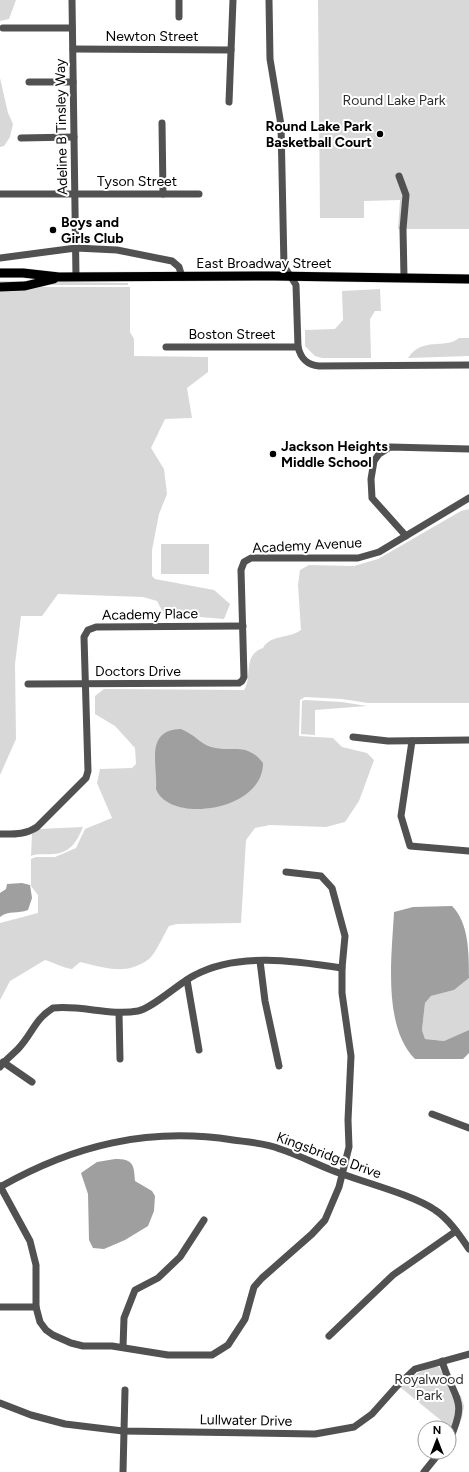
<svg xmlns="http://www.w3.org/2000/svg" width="469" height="1472" viewBox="0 0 469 1472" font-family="Figtree,sans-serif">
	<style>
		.green { fill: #d8d8d8 }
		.water { fill: #9f9f9f }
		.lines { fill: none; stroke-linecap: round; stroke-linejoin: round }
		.major-casing { stroke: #dbdbdb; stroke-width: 10 }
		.minor { stroke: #515151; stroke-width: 7 }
		.major { stroke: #000; stroke-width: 9 }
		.poi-dot { fill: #000; stroke: #fff; stroke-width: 1.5 }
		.labels { text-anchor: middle; stroke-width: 4; stroke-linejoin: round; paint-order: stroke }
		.street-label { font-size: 14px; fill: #000; stroke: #fff }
		.park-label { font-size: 14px; fill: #2f2f2f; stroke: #fff }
		.poi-label { font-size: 14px; font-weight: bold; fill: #000; stroke: #fff; text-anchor: start }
	</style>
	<rect width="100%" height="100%" fill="#fff"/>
	<g class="green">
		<path d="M0,0h16l-7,19 -9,2z"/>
		<path d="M318,0h151v229h-71l2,-29 -36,1v17h-44z"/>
		<path d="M0,78l8,35 5,11 -3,13 -6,9 -4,1z"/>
		<path d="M0,281l128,2v2h-128z"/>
		<path d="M0,287h130v45l4,7v17l74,1v15l-21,16 5,30 -27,1 -14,29 13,21 3,25 -8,20 -7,36v26l3,3 59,11 16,14 -6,15 -60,-5 -7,-13 -14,-4 -85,-3 -16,22h-21l-6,48 1,75 -16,36z"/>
		<path d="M380,289l1,22h-6l-5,8 1,39h-49l-7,-2 -10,-10v-16l30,-1 8,-9 -1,-29z"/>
		<path d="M459,338h10v18l-61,2c15,-22 36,-8 51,-20z"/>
		<path d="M469,509v194h-101l-26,-4 -37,-2 -5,3 -1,36 34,2 9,9 25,6 7,7 -15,41 -14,21 -19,5 -56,-2 -15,3 -9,12 -5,83 -64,1 -8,2c-5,8 -13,27 -20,33 -23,17 -43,9 -69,3l-8,7c-12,-2 -16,-6 -27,-9l-35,21 -10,19v-77l38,-10v-18l-7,-9v-27l5,-2h19l21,-9 9,-19 27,-11 -15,-35 3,-14 32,-1 4,-4 -1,-16 -20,-22 -20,-12v-18l9,-7 140,1c9,-14 -2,-35 19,-42 8,-14 26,-9 38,-18l-3,-45 2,-15 9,-5 45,1 24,-7 83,-48z"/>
		<rect x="161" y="544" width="48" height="30"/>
		<path d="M305,700l37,2 25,4 -52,4v25l-14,-1 1,-33z"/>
		<path d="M83,827c-6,14 -12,26 -30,27 -8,1 -15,-1 -22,2l1,-22 7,-5z"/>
		<path d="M469,978v52l-25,11 -19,-2 -3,-9 3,-27 6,-7 23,-6z"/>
		<path d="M431,1366l8,1 11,20 11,9 3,10 -2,12 -8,13 -54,-44 18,-14z"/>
	</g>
	<g class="water">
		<path d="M181,729c13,5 21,16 30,18 21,6 35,-6 52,16 0,49 -94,61 -107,26 2,-24 -12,-59 25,-60z"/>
		<path d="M22,883l8,2 2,13 -4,12c-10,4 -19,0 -28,7v-24l6,-4 1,-5z"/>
		<path d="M452,906c17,17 17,47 17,72l-15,12 -23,6 -6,7 -3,27 3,9 19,2 25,-11v23l-6,6h-48c-33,-33 -23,-105 -21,-147l19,-5z"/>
		<path d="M115,1159c18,0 19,5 20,22l17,10 3,5 -1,15 -6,15 -23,14 -21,9 -11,-1 -4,-8 -1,-46 -7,-21 16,-11z"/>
	</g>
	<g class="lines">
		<defs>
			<g id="major">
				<path d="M0,273h23l36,4 215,-1 195,3"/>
				<path d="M0,287l25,-1 29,-7"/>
			</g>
		</defs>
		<use href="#major" class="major-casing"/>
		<g class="minor">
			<path d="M72,0l4,277"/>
			<path d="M179,0v17"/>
			<path d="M269,0l1,59 11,66 3,141 12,19 2,62c3,12 9,18 21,19l150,-1"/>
			<path d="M3,28h69"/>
			<path d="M73,49l158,1"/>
			<path d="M29,82h44"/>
			<path d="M229,102l4,-102"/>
			<path d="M162,123l1,71"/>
			<path d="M21,138l53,-1"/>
			<path d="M399,176l7,19 -3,34 1,48"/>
			<path d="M0,194h199"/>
			<path d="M0,258l76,-10 41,2 55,11 7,6 3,10"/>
			<path d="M166,347h132"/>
			<path d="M406,536l-34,-38 -1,-19 3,-18 5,-7 11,-7 79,2"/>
			<path d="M28,684l211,-1 3,-2 2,-4 -3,-107 3,-8 7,-4h107l21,-6 90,-54"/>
			<path d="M353,737l35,4 81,-1"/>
			<path d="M412,741l-11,75 9,30 59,5"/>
			<path d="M0,834c14,0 25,1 37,-7l49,-49 2,-7 -4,-134 4,-7 8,-3 147,-1"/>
			<path d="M260,961l5,40 14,65"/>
			<path d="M187,980l12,70"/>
			<path d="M119,1013l1,46"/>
			<path d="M3,1062l29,20"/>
			<path d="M0,1067c5,-7 12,-12 18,-18 15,-16 16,-29 35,-41 29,-3 57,8 85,3 15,-3 42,-29 57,-36 42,-23 101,-14 147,-7"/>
			<path d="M432,1114l37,14"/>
			<path d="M0,1186l30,55 6,24v42l4,15 6,8 7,5 18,8 12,3h29l56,9h44l16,-10 17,-26 9,-32 8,-9 50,-44 13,-14 14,-33 10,-40 -1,-27 3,-64 -9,-63v-25l3,-32 -13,-48 -11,-12 -35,-4"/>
			<path d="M0,1187c74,-42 148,-60 233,-47 15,2 33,3 47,9 22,7 43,19 65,26 25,9 70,21 90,35 14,9 25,26 34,39"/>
			<path d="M0,1307h36"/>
			<path d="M329,1336l64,-61 63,-44"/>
			<path d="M123,1347l1,-29 11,-28 23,-12 22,-21 24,-37"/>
			<path d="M442,1361c12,40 27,37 7,80"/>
			<path d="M0,1403l31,12 34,9 58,7 192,3 39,-7 18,-13 25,-28 18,-17 54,-15"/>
			<path d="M123,1472l2,-82"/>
			<path d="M424,1472l16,-20"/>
		</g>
		<use href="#major" class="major"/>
	</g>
	<g class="poi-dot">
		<circle cx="380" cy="134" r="4"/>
		<circle cx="53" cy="230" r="4"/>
		<circle cx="273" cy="454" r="4"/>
	</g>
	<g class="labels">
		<g class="street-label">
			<text x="152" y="41">Newton Street</text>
			<text transform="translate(61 127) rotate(-91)" y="5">Adeline B Tinsley Way</text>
			<text x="137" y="186">Tyson Street</text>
			<text x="264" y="268">East Broadway Street</text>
			<text x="232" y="339">Boston Street</text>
			<text transform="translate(307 545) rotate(-3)" y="5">Academy Avenue</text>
			<text transform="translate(150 614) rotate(-1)" y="5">Academy Place</text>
			<text x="138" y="676">Doctors Drive</text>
			<text transform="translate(329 1155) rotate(20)" y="5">Kingsbridge Drive</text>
			<text transform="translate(246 1420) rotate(1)" y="5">Lullwater Drive</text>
		</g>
		<g class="park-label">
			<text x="394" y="105">Round Lake Park</text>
			<text x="429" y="1384">Royalwood<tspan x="429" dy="16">Park</tspan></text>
		</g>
		<g class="poi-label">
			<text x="372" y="131" text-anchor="end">Round Lake Park<tspan x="372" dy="16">Basketball Court</tspan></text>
			<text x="61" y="227">Boys and<tspan x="61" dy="16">Girls Club</tspan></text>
			<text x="281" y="451">Jackson Heights<tspan x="281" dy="16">Middle School</tspan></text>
		</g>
	</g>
	<g transform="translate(437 1440)"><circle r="19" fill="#ffffff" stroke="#999999"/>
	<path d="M0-3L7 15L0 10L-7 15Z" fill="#000000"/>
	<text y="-6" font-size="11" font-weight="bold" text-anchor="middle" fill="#000000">N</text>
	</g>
</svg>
